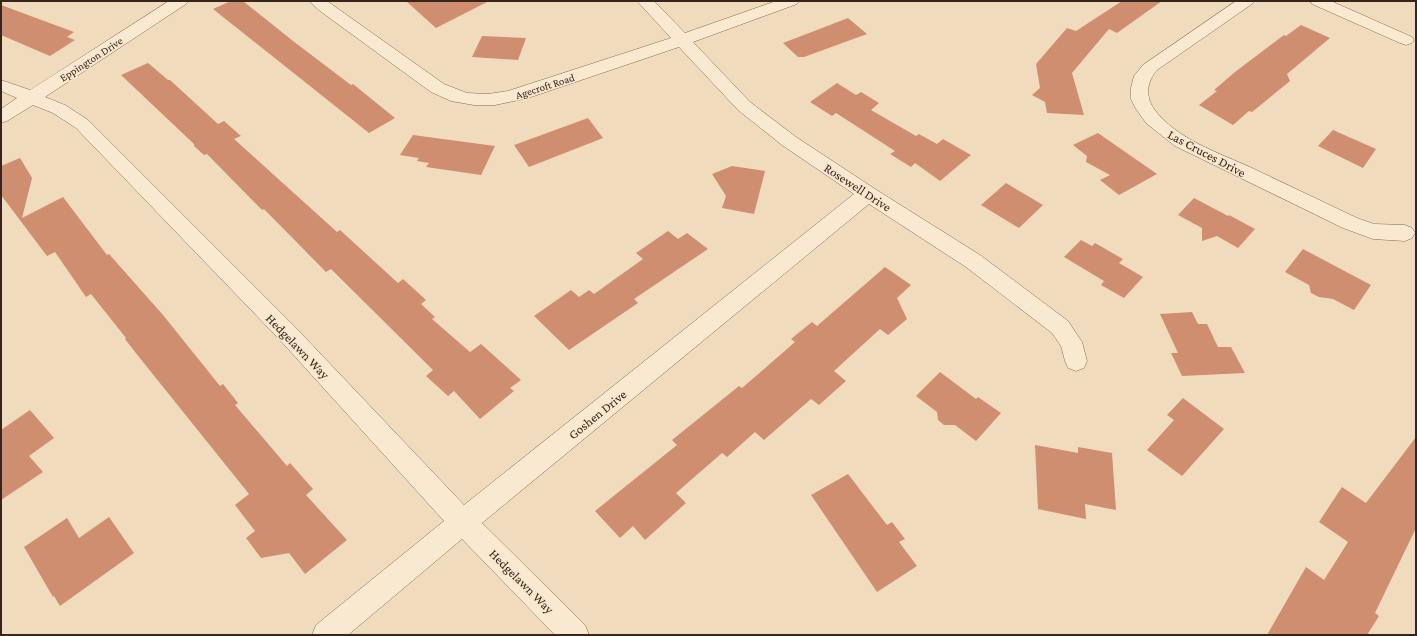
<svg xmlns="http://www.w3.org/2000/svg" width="1417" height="636" viewBox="0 0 1417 636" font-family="'Crimson Pro',serif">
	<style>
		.building { fill: #d08e71 }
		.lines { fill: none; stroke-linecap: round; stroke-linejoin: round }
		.minor-casing { stroke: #886b55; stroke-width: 1 }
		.minor { fill: #fae9d1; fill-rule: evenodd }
		.labels { text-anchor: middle; stroke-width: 3; stroke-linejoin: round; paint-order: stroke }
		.far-street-label { font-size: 11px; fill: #37251b; stroke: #f7e6cd }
		.street-label { font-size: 13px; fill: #37251b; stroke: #f7e6cd }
	</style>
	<rect width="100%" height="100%" fill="#f0dbbd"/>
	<g class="building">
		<path d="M231,1h12l50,40 58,44 2,-1 42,34 -26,15 -156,-124z"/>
		<path d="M406,1h83l-53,27z"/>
		<path d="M1122,1h40l-45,32 -8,-4 -37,44 12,42 -37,-2 -2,-11 -13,-7 8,-7 -4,-24 31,-36 9,3z"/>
		<path d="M1,5l73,27 -7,5 8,3 -25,16 -49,-21z"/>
		<path d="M848,18l19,16 -63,23h-6l-15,-14z"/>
		<path d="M1301,25l29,13 -43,36 3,7 -38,31 -3,-1 -16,14 -34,-20 18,-14 -3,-1 21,-18 49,-37 2,1z"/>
		<path d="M482,36l44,2 -8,22 -46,-3z"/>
		<path d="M148,63l20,17h2l48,44 6,-3 17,15 -7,3 103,93 3,-2 58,53 5,-4 23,21 -5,4 14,13 -3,2 38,33 11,-8 40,36 -11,8 4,3 -34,28 -26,-28 -6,5 -22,-20 7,-6 -102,-101 -5,3 -62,-63 -2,1 -55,-56 -3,1 -10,-9v-2l-73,-69z"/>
		<path d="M837,83l19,12 5,-3 18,11 -8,7 45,26 3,-2 18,10 6,-5 28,16 -31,26 -25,-18 -4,4 -21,-13 5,-3 -59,-38 -4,3 -22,-14z"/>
		<path d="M588,118l15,20 -74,29 -15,-22z"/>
		<path d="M1333,130l43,19 -13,19 -45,-22z"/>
		<path d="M1098,133l59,41 -38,21 -19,-15 10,-5 -24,-13 1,-6 -14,-11z"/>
		<path d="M413,135l82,11 -14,29 -55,-8 3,-4 -12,-2 2,-3 -19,-3z"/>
		<path d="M20,158l12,20 -10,40 41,-21 44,58 2,-1 54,61 57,71 3,-2 15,19 -3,2 52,61 3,-3 23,26 -7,6 41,45 -42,34 -16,-21 -28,5 -15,-20 9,-7 -20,-26 14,-11 -114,-142 -10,-13 1,-1 -35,-44 -5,3 -31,-45 -8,4 -46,-61v-29z"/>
		<path d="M732,166l33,5 -11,43 -32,-6 4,-12 -14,-22z"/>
		<path d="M1006,183l37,22 -24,23 -38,-23z"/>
		<path d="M1194,198l34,18 1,-1 26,14 -17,19 -21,-12 -15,5v-13l-24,-13z"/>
		<path d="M668,231l10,8 9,-6 21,16 -74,50 4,4 -69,47 -35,-34 37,-26 8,7 10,-7 5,4 49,-35 -7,-6z"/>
		<path d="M1081,240l11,6 3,-3 28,16 -4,4 24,14 -19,21 -23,-13 3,-4 -40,-24z"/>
		<path d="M1303,249l68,36 -17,25 -21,-11 -14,-2 -8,-4 -2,-8 -24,-13z"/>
		<path d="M885,267l26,18 -14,13 10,21 -19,16 -8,-6 -46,42 12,10 -27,24 -8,-6 -47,41 -9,-8 -28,25 -5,-4 -46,40 10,10 -41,37 -12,-14 -13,12 -25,-27 82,-66 -5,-5 67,-54 3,2 53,-46 -4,-3 21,-17 5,4z"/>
		<path d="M1192,312l6,12h9l11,23h13l14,26 -63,3 -11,-23h7l-18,-39z"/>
		<path d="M940,372l36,27 2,-2 23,16 -25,28 -21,-16h-11l-6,-5 -1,-8 -21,-16z"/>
		<path d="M1183,398l41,31 -42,47 -35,-26 27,-30 -7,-5z"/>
		<path d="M30,410l24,28 -25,18 14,16 -42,28v-70z"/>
		<path d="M1416,437v91l-41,85 4,3 -12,19h-100l39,-68 18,13 24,-38 -29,-20 23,-35 24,16z"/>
		<path d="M1035,445l43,8v-6l34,6 4,57 -31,-6 1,15 -48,-10z"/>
		<path d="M848,474l39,51 5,-3 13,17 -6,3 18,24 -40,26 -66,-97z"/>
		<path d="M109,517l25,36 -74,53 -6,-10 -1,1 -29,-50 43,-29 12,20z"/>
	</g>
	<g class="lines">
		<defs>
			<g id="minor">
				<path d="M169,1h19l-2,3 -141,93 20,8 23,15 208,208 168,177 390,-311 -72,-49 -44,-35 -59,-63 -151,51 -33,7h-21l-23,-4 -20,-9 -111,-81 -11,-10h18l117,83 23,9 21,1 20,-3 163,-53 -34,-37h17l31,32 91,-32h23l-2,3 -104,38 57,60 46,35 79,52 105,66 88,66 14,21 5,19 -3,7 -8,3 -8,-3 -3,-7 -4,-15 -9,-13 -86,-66 -97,-63 -387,319 103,102 4,10h-34l-93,-96 -114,96h-36l4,-10 128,-104 -164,-181 -204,-212 -23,-15 -20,-8 -26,16 -6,2v-14l16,-11 -16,-7v-11l29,10z"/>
				<path d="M1236,1h18l-2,3 -95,66c-10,11 -12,26 -3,39 22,30 65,44 98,59 35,17 70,33 105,50l17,6 31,1 7,3 3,5 -3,5 -7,3 -32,-2 -30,-11 -168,-82 -29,-23 -10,-14 -5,-10v-11l3,-12 9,-11z"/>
				<path d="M1310,1h21l81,36 2,3 -2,3 -6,2 -6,-2 -88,-39z"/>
			</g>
		</defs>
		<use href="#minor" class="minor-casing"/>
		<use href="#minor" class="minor"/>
	</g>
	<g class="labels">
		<g class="far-street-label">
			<text transform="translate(91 59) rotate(-33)" y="4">Eppington Drive</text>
			<text transform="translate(545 86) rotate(-18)" y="4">Agecroft Road</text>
		</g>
		<g class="street-label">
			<text transform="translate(1207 153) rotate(28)" y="5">Las Cruces Drive</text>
			<text transform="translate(858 187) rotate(33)" y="5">Rosewell Drive</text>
			<text transform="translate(298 346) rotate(46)" y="5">Hedgelawn Way</text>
			<text transform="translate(597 414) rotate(-39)" y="5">Goshen Drive</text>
			<text transform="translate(522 581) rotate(45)" y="5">Hedgelawn Way</text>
		</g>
	</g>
	<rect width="1417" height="636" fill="none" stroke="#37251b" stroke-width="4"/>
</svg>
